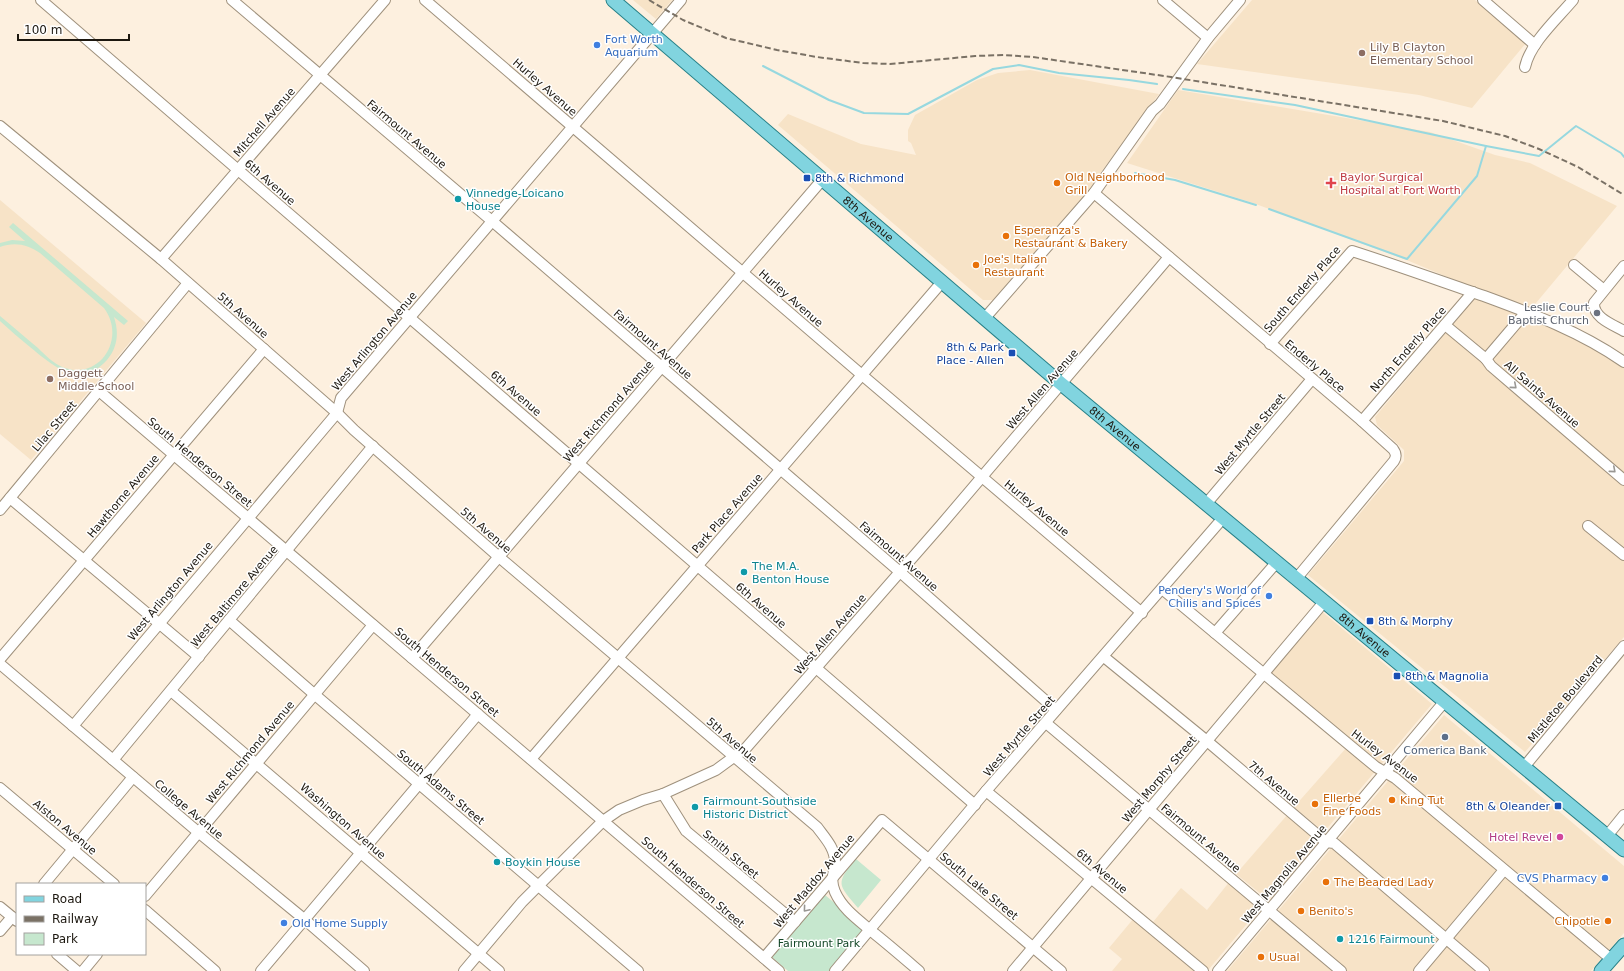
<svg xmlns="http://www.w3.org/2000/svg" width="1624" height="971" viewBox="0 0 1624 971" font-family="'DejaVu Sans',sans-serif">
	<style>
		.built { fill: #f7e3c7 }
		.green { fill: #c6e7ce }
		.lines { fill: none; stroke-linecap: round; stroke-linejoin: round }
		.stream { stroke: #97d8df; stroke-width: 2 }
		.minor-casing { stroke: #9f917d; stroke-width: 12 }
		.major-casing { stroke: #278088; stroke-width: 15 }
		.minor { stroke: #fff; stroke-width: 10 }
		.major { stroke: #81d4df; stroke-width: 13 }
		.rail { stroke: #7a7165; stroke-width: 2; stroke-dasharray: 6 3; stroke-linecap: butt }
		.oneway { stroke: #999793 }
		.shop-dot { fill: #3f7fe0; stroke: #fff; stroke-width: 1.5 }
		.education-dot { fill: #8d6e63; stroke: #fff; stroke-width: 1.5 }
		.transit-dot { fill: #1a4fb4; stroke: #fff; stroke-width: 1.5 }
		.food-dot { fill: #e8710a; stroke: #fff; stroke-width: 1.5 }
		.health-dot { fill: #e0444e; stroke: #fff; stroke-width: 1.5 }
		.culture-dot { fill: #0f9aa8; stroke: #fff; stroke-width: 1.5 }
		.worship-dot { fill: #6b7280; stroke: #fff; stroke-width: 1.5 }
		.service-dot { fill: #5c6f8a; stroke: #fff; stroke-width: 1.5 }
		.hotel-dot { fill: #d1479c; stroke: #fff; stroke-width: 1.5 }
		.labels { text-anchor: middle; stroke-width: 3; stroke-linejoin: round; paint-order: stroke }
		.shop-label { font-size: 11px; fill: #366cbe; stroke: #fff; text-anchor: start }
		.education-label { font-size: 11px; fill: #785e54; stroke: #fff; text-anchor: start }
		.street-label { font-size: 11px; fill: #1c170f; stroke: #fff }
		.food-label { font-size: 11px; fill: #c56008; stroke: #fff; text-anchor: start }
		.health-label { font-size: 11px; fill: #be3a42; stroke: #fff; text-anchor: start }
		.transit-label { font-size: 11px; fill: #164399; stroke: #fff; text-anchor: start }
		.culture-label { font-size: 11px; fill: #0d838f; stroke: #fff; text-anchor: start }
		.worship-label { font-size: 11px; fill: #5b616d; stroke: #fff; text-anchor: end }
		.service-label { font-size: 11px; fill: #4e5e75; stroke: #fff }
		.hotel-label { font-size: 11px; fill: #b23c85; stroke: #fff; text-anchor: end }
		.park-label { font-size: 11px; fill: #134727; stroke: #fff }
	</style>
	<rect width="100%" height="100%" fill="#fdf0df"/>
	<g class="built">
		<path d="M633,0h39l-16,19z"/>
		<path d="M1252,0h223l51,43 -54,65 -53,-13 -222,-31z"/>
		<path d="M1030,70l129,24 -58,78 -15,24 -93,104h-10l-205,-175 10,-11 73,30 55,11 -5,-12 -3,-2v-11l7,-15 62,-35 21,-7z"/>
		<path d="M1178,90l252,42 65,23 35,8 87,43 -91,109 61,28 37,22v272l-99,115 -217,-177 96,-114v-11l-27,-25 -2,-8 100,-119 1,-9 -67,-28 -156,-58 -126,-40z"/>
		<path d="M0,200l146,123 -115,137 -31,-26z"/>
		<path d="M1319,609l113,95 -108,128 -30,-25 53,-60 -83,-74z"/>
		<path d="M1444,715l180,151v67l-33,38h-364z"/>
		<path d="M1288,814l30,25 -51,60 -31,-25z"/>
		<path d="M1230,881l31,26 -52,62 -56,-47 28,-34 26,22z"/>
		<path d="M1134,918l63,53h-85l10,-12 -13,-11z"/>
	</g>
	<g class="green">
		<path d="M13,223l115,98 -4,4 -10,-8c5,15 4,30 -7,43 -27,30 -54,6 -77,-13 -10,-8 -20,-17 -30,-26v-5c13,11 25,21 38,32 7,7 15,15 24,19 37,15 65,-28 42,-59l-64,-55c-13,-9 -26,-11 -40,-6v-4l12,-3 13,1 -16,-14z"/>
		<path d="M856,859l25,21 -23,28c-20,-24 -23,-24 -2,-49z"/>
		<path d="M825,895l41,34 -35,42h-43l-16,-14z"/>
	</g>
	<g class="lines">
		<g class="stream">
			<path d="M763,66l66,34 35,13 44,1 85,-45 26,-4 40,8 70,7 28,4"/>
			<path d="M1183,89l112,16 191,41"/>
			<path d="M1135,173l40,7 81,25"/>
			<path d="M1269,209l138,50 70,-83 9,-30 53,10 37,-30 45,27 3,4"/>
		</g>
		<defs>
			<g id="minor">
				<path d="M41,0l934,805"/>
				<path d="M232,0l260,221 408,351 156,138"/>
				<path d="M425,0l437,375 280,238"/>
				<path d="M1163,0l45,38"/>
				<path d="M1483,0l52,45"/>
				<path d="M1525,67c5,-24 33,-49 48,-67"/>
				<path d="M0,126l161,133 176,154 17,17 145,127 318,270c8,11 18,21 18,35 0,13 -6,15 0,30 8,18 25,29 40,42 15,12 30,25 44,37"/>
				<path d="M1094,193l268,228 31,28c3,4 4,7 1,12l-98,118"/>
				<path d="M161,259l224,-259"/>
				<path d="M1574,265l30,25"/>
				<path d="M1624,266l-30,37c-1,15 20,22 30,28"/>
				<path d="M984,319l110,-126 58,-82 8,-7 48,-66 32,-38"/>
				<path d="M1445,325l41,34 5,7 133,114"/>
				<path d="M1270,344l82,-93c44,14 88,30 132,45 49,18 97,36 140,66"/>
				<path d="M1486,359l40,-47"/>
				<path d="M99,391l680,580"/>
				<path d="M1362,421l111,-129"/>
				<path d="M10,498l189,159"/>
				<path d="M1206,504l106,-125"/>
				<path d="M0,510l188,-227"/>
				<path d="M1588,526l36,29"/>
				<path d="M1162,589l214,178 19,11 216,181"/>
				<path d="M229,620l85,74 324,277"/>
				<path d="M1215,633l61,-70"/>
				<path d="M1104,657l103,84 119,101 8,1 150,128"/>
				<path d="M412,658l410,-478"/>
				<path d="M0,659l264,-310"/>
				<path d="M0,664l198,168 106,87 60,52"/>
				<path d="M171,691l328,280"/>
				<path d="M1046,723l295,248"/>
				<path d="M73,726l264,-313 4,-15 340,-398"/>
				<path d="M531,759l411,-477"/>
				<path d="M113,760l260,-314"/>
				<path d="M1524,767l100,-121"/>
				<path d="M0,788l114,96"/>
				<path d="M986,791l217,180"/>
				<path d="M663,794l23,37 109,91"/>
				<path d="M1607,836l17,-21"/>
				<path d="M44,884l89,-107"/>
				<path d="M145,896l228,-271"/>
				<path d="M0,907l17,14"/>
				<path d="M145,910l70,61"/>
				<path d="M0,931l12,-14"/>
				<path d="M57,954l20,17"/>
				<path d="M764,958l118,-138 179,151"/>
				<path d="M83,971l14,-17"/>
				<path d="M261,971l217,-257"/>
				<path d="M464,971l58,-69 81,-81 16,-11 24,-10 20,-6 53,-24 30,-22 195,-223 228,-268"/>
				<path d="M835,971l151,-180 237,-273"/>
				<path d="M1013,971l311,-369"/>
				<path d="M1218,971l227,-270"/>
				<path d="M1419,971l85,-101"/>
			</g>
			<g id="major">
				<path id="s1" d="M613,0l440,377 571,473"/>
				<path d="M1601,971l23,-26"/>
			</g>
		</defs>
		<use href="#minor" class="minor-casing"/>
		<use href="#major" class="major-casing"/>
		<use href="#minor" class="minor"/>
		<use href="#major" class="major"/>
		<path class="rail" d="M649,0l34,20 43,18 51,12 40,7 46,6 27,1 85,-8 29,-1 29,2 138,20 272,44 62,15 34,13 39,18 46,28"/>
	</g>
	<defs><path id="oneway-chevron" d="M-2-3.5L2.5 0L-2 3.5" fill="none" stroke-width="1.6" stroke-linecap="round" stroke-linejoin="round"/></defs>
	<g class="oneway">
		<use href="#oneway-chevron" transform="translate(1514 386) rotate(41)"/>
		<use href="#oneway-chevron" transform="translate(1613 470) rotate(41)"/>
		<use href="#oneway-chevron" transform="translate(806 909) rotate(130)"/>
	</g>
	<g class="shop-dot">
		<circle cx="597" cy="45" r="4"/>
		<circle cx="1269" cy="596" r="4"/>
		<circle cx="1605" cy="878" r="4"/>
		<circle cx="284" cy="923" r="4"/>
	</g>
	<g class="education-dot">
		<circle cx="1362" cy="53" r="4"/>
		<circle cx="50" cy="379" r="4"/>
	</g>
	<g class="transit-dot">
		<rect x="803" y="174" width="8" height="8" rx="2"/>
		<rect x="1008" y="349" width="8" height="8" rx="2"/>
		<rect x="1366" y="617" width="8" height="8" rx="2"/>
		<rect x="1393" y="672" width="8" height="8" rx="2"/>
		<rect x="1554" y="802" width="8" height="8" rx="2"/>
	</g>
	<g class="food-dot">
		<circle cx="1057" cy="183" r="4"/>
		<circle cx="1006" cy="236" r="4"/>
		<circle cx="976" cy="265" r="4"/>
		<circle cx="1392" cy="800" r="4"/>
		<circle cx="1315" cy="804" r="4"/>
		<circle cx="1326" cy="882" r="4"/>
		<circle cx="1301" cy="911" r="4"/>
		<circle cx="1608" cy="921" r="4"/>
		<circle cx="1261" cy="957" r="4"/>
	</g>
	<path class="health-dot" d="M1329 177h4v4h4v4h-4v4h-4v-4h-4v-4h4z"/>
	<g class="culture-dot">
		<circle cx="458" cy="199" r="4"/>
		<circle cx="744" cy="572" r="4"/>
		<circle cx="695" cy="807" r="4"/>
		<circle cx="497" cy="862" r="4"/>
		<circle cx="1340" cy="939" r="4"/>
	</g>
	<circle class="worship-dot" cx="1597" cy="313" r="4"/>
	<circle class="service-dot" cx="1445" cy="737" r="4"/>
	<circle class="hotel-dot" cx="1560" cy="837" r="4"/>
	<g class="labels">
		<g class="shop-label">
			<text x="605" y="43">Fort Worth<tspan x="605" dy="13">Aquarium</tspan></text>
			<text x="1261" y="594" text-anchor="end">Pendery's World of<tspan x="1261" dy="13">Chilis and Spices</tspan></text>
			<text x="1597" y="882" text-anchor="end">CVS Pharmacy</text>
			<text x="292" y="927">Old Home Supply</text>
		</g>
		<g class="education-label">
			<text x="1370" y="51">Lily B Clayton<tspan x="1370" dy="13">Elementary School</tspan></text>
			<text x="58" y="377">Daggett<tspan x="58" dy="13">Middle School</tspan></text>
		</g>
		<g class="street-label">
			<text transform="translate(545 87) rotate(41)" y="4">Hurley Avenue</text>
			<text transform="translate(264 122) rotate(-49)" y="4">Mitchell Avenue</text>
			<text transform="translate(407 134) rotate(40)" y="4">Fairmount Avenue</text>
			<text transform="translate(270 182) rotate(41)" y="4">6th Avenue</text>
			<text dy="4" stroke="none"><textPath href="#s1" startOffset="336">8th Avenue</textPath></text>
			<text transform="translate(1302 289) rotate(-49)" y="4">South Enderly Place</text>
			<text transform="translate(791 298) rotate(41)" y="4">Hurley Avenue</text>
			<text transform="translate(243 315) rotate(41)" y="4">5th Avenue</text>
			<text transform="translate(374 341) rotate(-50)" y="4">West Arlington Avenue</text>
			<text transform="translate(653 344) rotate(41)" y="4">Fairmount Avenue</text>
			<text transform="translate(1408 349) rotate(-49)" y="4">North Enderly Place</text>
			<text transform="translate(1315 366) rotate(40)" y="4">Enderly Place</text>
			<text transform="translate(1042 389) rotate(-49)" y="4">West Allen Avenue</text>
			<text transform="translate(516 393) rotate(41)" y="4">6th Avenue</text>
			<text transform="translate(1542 394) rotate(41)" y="4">All Saints Avenue</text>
			<text transform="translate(608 411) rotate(-49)" y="4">West Richmond Avenue</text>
			<text transform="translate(54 426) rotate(-50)" y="4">Lilac Street</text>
			<text dy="4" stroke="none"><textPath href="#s1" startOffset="660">8th Avenue</textPath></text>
			<text transform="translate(1250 434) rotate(-50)" y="4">West Myrtle Street</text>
			<text transform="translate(200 462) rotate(40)" y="4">South Henderson Street</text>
			<text transform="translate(123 496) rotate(-50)" y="4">Hawthorne Avenue</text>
			<text transform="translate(1037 508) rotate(40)" y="4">Hurley Avenue</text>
			<text transform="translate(727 513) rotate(-49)" y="4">Park Place Avenue</text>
			<text transform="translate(486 530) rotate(41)" y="4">5th Avenue</text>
			<text transform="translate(899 556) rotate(41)" y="4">Fairmount Avenue</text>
			<text transform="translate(170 591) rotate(-50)" y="4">West Arlington Avenue</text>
			<text transform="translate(234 596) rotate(-50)" y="4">West Baltimore Avenue</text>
			<text transform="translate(761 605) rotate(41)" y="4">6th Avenue</text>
			<text transform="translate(830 634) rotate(-49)" y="4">West Allen Avenue</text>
			<text dy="4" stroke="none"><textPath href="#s1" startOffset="984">8th Avenue</textPath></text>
			<text transform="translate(447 672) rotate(40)" y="4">South Henderson Street</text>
			<text transform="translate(1565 699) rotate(-50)" y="4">Mistletoe Boulevard</text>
			<text transform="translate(1019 736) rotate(-49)" y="4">West Myrtle Street</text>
			<text transform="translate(732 740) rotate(41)" y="4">5th Avenue</text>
			<text transform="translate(250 752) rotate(-50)" y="4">West Richmond Avenue</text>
			<text transform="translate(1385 756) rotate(37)" y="4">Hurley Avenue</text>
			<text transform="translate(1159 779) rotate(-50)" y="4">West Morphy Street</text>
			<text transform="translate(1274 783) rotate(40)" y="4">7th Avenue</text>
			<text transform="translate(441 787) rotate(40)" y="4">South Adams Street</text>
			<text transform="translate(189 809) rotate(40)" y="4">College Avenue</text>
			<text transform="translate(343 821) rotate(41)" y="4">Washington Avenue</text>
			<text transform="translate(65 827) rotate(40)" y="4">Alston Avenue</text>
			<text transform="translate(1201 838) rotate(40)" y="4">Fairmount Avenue</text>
			<text transform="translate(731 854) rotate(40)" y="4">Smith Street</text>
			<text transform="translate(1102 871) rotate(40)" y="4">6th Avenue</text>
			<text transform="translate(1284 874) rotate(-50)" y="4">West Magnolia Avenue</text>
			<text transform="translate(814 881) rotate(-50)" y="4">West Maddox Avenue</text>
			<text transform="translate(693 882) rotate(41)" y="4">South Henderson Street</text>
			<text transform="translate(979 886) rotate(40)" y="4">South Lake Street</text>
		</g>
		<g class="food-label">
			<text x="1065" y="181">Old Neighborhood<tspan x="1065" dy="13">Grill</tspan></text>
			<text x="1014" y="234">Esperanza's<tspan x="1014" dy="13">Restaurant &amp; Bakery</tspan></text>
			<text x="984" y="263">Joe's Italian<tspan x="984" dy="13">Restaurant</tspan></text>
			<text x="1323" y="802">Ellerbe<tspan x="1323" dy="13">Fine Foods</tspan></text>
			<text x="1400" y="804">King Tut</text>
			<text x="1334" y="886">The Bearded Lady</text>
			<text x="1309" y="915">Benito's</text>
			<text x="1600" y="925" text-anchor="end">Chipotle</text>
			<text x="1269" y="961">Usual</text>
		</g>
		<g class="health-label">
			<text x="1340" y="181">Baylor Surgical<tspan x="1340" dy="13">Hospital at Fort Worth</tspan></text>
		</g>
		<g class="transit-label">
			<text x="815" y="182">8th &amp; Richmond</text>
			<text x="1004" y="351" text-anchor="end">8th &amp; Park<tspan x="1004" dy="13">Place - Allen</tspan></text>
			<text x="1378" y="625">8th &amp; Morphy</text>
			<text x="1405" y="680">8th &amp; Magnolia</text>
			<text x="1550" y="810" text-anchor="end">8th &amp; Oleander</text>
		</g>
		<g class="culture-label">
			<text x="466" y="197">Vinnedge-Loicano<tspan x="466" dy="13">House</tspan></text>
			<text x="752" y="570">The M.A.<tspan x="752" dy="13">Benton House</tspan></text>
			<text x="703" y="805">Fairmount-Southside<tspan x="703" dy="13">Historic District</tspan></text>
			<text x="505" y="866">Boykin House</text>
			<text x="1348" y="943">1216 Fairmount</text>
		</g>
		<g class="worship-label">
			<text x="1589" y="311">Leslie Court<tspan x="1589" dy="13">Baptist Church</tspan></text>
		</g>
		<g class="service-label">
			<text x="1445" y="754">Comerica Bank</text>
		</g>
		<g class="hotel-label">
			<text x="1552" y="841">Hotel Revel</text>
		</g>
		<g class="park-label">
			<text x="819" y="947">Fairmount Park</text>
		</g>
	</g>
	<rect x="16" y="883" width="130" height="72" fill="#ffffff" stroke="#a4a29f"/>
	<rect x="24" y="896" width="20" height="6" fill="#81d4df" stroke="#a4a29f"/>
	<text x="52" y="903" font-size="12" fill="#1c170f">Road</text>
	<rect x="24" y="916" width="20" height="6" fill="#7a7165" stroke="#a4a29f"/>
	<text x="52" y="923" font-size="12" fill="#1c170f">Railway</text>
	<rect x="24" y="933" width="20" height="12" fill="#c6e7ce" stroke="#a4a29f"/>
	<text x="52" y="943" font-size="12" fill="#1c170f">Park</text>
	<path d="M18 34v6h111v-6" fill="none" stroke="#1c170f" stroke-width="2"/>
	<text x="24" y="34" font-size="12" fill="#1c170f" stroke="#ffffff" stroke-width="3" paint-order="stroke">100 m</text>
</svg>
